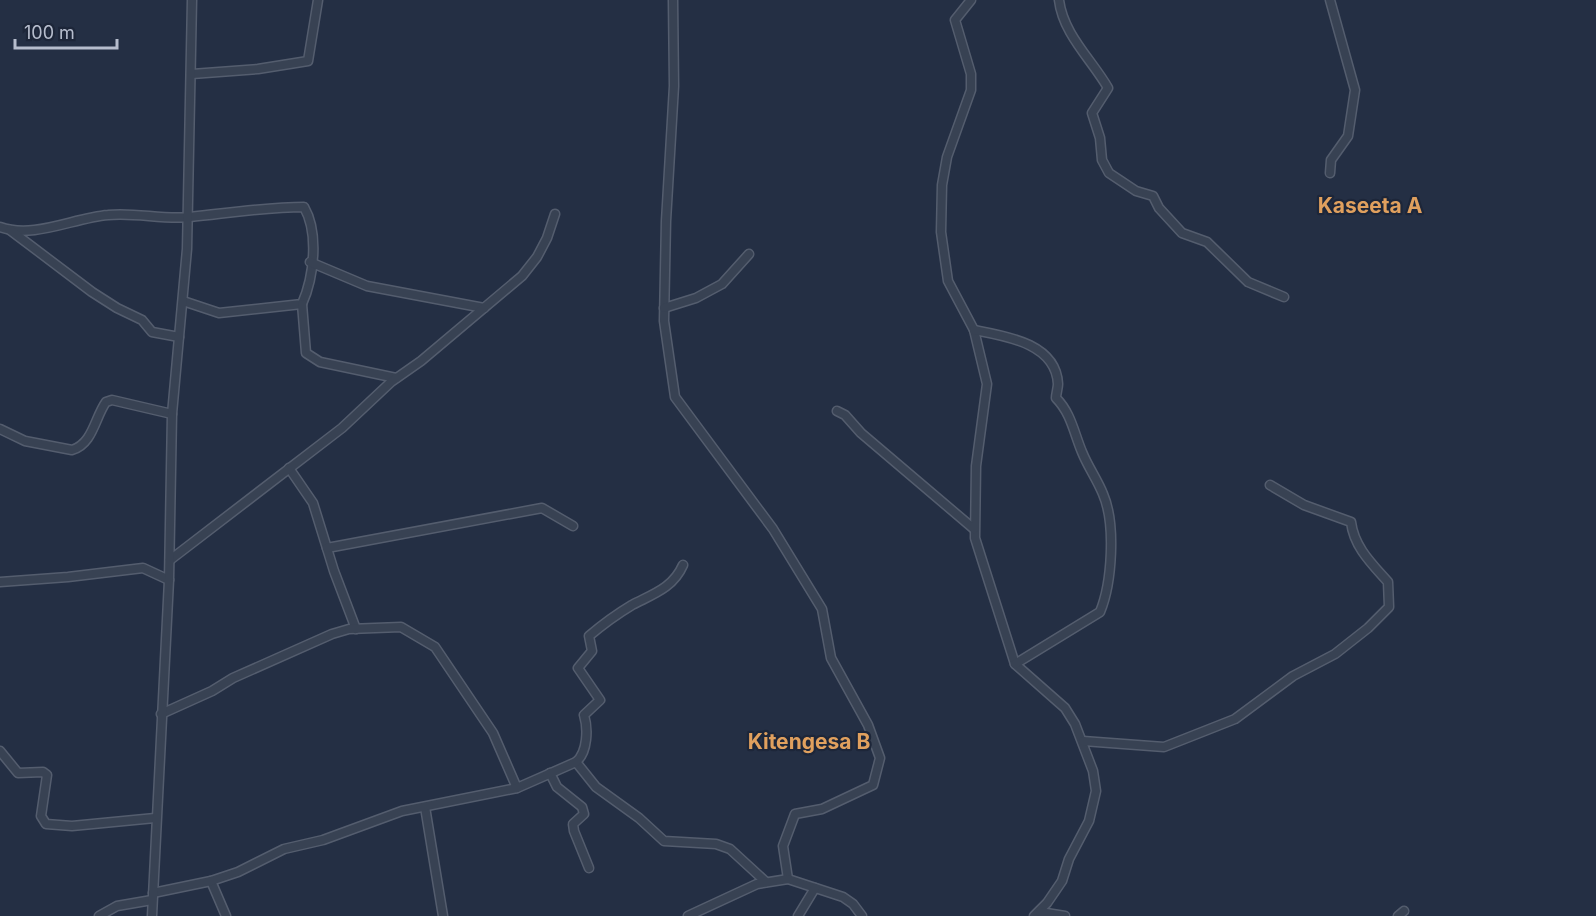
<svg xmlns="http://www.w3.org/2000/svg" width="1596" height="916" viewBox="0 0 1596 916" font-family="Inter,sans-serif">
	<style>
		.lines { fill: none; stroke-linecap: round; stroke-linejoin: round }
		.minor-casing { stroke: #545d6e; stroke-width: 11 }
		.minor { stroke: #384253; stroke-width: 8 }
		.labels { text-anchor: middle; stroke-width: 4.5; stroke-linejoin: round; paint-order: stroke }
		.quarter-label { font-size: 21px; font-weight: bold; fill: #e0a05e; stroke: #1d2639 }
	</style>
	<rect width="100%" height="100%" fill="#242f44"/>
	<g class="lines">
		<defs>
			<g id="minor">
				<path d="M673,0l1,86 -8,135 -2,100 11,76 98,132 49,80 9,49 37,67 12,33 -7,27 -51,24 -27,5 -12,32 5,33"/>
				<path d="M971,0l-16,20 16,54v16l-24,67 -5,28 -1,47 7,49 26,49 13,54 -11,82 -1,72 40,126 50,44 10,16 18,47 3,20 -7,30 -20,38 -7,22 -15,22 -13,13"/>
				<path d="M1059,0c4,34 33,60 49,88l-16,25 8,25 2,22 7,13 27,18 17,5 6,12 23,25 25,9 41,40 36,15"/>
				<path d="M1330,0l25,90 -7,46 -17,24 -1,13"/>
				<path d="M192,74l66,-5 50,-8 10,-61"/>
				<path d="M0,227c34,12 73,-9 108,-12 27,-3 55,5 82,2 39,-4 76,-10 114,-10 15,26 10,70 -2,97l-83,9 -36,-12"/>
				<path d="M10,230l82,62 25,16 25,12 10,12 27,5"/>
				<path d="M310,262l57,24 117,22"/>
				<path d="M302,304l4,49 14,9 76,16"/>
				<path d="M664,308l32,-10 26,-14 27,-30"/>
				<path d="M974,330c31,6 82,13 84,54 0,4 -2,10 -2,14 15,15 18,35 26,54 6,15 15,27 21,42 13,30 9,89 -3,118l-85,52"/>
				<path d="M837,411l8,4 16,18 113,96"/>
				<path d="M0,429l25,12 47,9c21,-6 23,-33 34,-48l6,-2 60,14"/>
				<path d="M289,468l24,35 21,68 22,58"/>
				<path d="M327,548l215,-40 31,18"/>
				<path d="M170,560l172,-132 49,-46 30,-21 101,-85 15,-19 10,-19 8,-24"/>
				<path d="M0,582l68,-5 75,-9 26,12"/>
				<path d="M161,714l51,-23 21,-13 99,-44 17,-5 52,-2 34,20 58,86 24,55"/>
				<path d="M1083,741l81,6 71,-28 58,-43 42,-22 33,-26 21,-21 -1,-25c-16,-18 -34,-35 -37,-60l-47,-17 -34,-20"/>
				<path d="M0,751l18,22 25,-1 4,3 -6,41 5,8 26,2 83,-8"/>
				<path d="M576,762l20,25 43,31 25,23 52,3 14,5 36,33"/>
				<path d="M550,773l7,14 25,20 2,7 -11,10 1,7 15,37"/>
				<path d="M425,807l18,109"/>
				<path d="M211,881l15,35"/>
				<path d="M153,893l58,-12 27,-9 46,-23 39,-9 79,-29 115,-23 59,-26c12,-10 12,-34 8,-47l16,-15 -22,-32 14,-17 -3,-15c13,-11 28,-22 43,-31 21,-11 41,-17 51,-40"/>
				<path d="M1040,912l25,4"/>
				<path d="M99,916l18,-10 35,-6"/>
				<path d="M152,916l17,-336 3,-166 15,-165 5,-249"/>
				<path d="M688,916l69,-32 31,-5 55,18 10,7 9,12"/>
				<path d="M798,916l17,-28"/>
				<path d="M1398,916l6,-5"/>
			</g>
		</defs>
		<use href="#minor" class="minor-casing"/>
		<use href="#minor" class="minor"/>
	</g>
	<g class="labels">
		<g class="quarter-label">
			<text x="1370" y="213">Kaseeta A</text>
			<text x="809" y="749">Kitengesa B</text>
		</g>
	</g>
	<path d="M15 39v9h102v-9" fill="none" stroke="#b6bdcd" stroke-width="3"/>
	<text x="24" y="39" font-size="18" fill="#b6bdcd" stroke="#1d2639" stroke-width="4.5" paint-order="stroke">100 m</text>
</svg>
